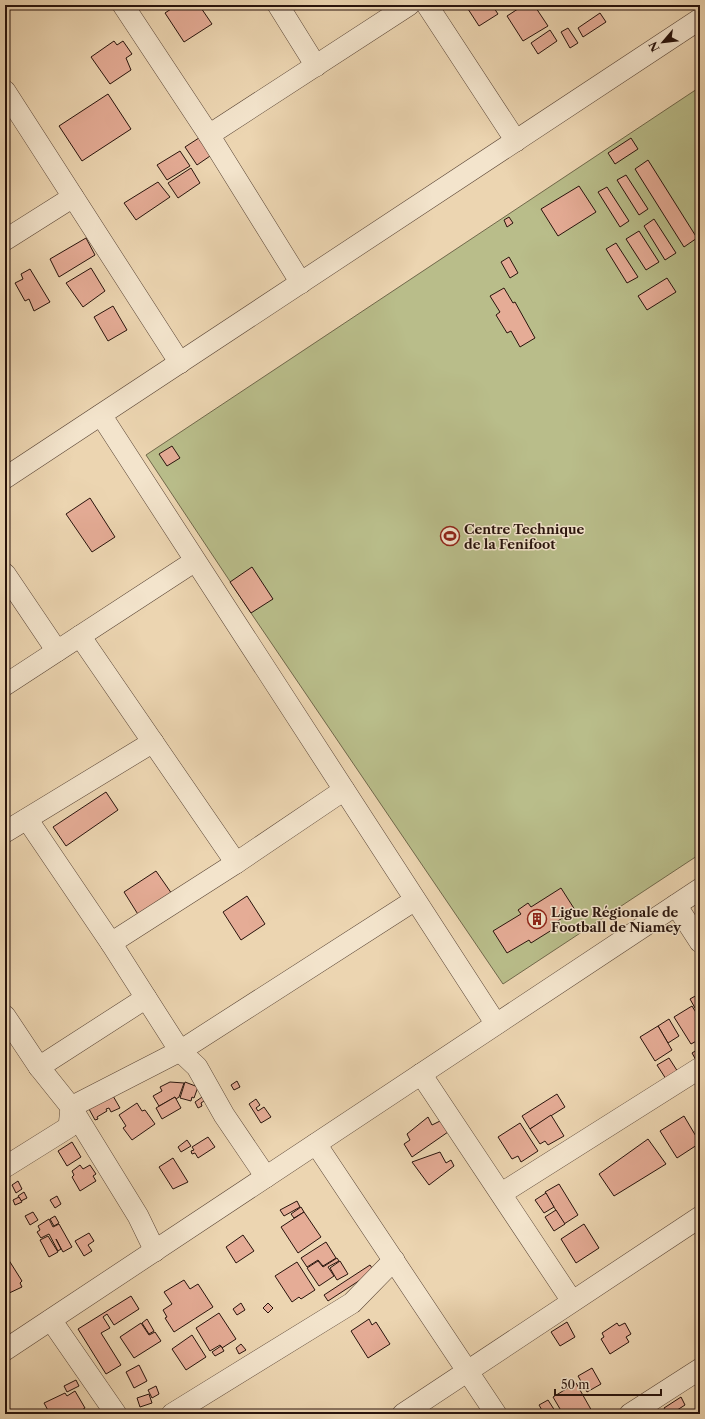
<svg xmlns="http://www.w3.org/2000/svg" width="705" height="1419" viewBox="0 0 705 1419" font-family="'Libre Caslon Text',serif">
	<style>
		.green { fill: #b9bd8a; stroke: #70684b }
		.building { fill: #e5ac96; stroke: #28130c }
		.lines { fill: none; stroke-linecap: round; stroke-linejoin: round }
		.minor-casing { stroke: #594435; stroke-width: 22 }
		.minor { stroke: #f3e4cc; stroke-width: 21 }
		.labels { text-anchor: middle; stroke-width: 3; stroke-linejoin: round; paint-order: stroke }
		.poi-label { font-size: 13px; font-weight: bold; fill: #28130c; stroke: #f3e4cc; text-anchor: start }
	</style>
	<rect width="100%" height="100%" fill="#ecd5b1"/>
	<filter id="stains"><feTurbulence type="fractalNoise" baseFrequency=".005" numOctaves="4"/><feColorMatrix values="0 0 0 0 .2 0 0 0 0 .09 0 0 0 0 .02 0 0 0 .5 -.17"/></filter>
	<radialGradient id="worn" r=".72"><stop offset=".6" stop-color="#630" stop-opacity="0"/><stop offset="1" stop-color="#630" stop-opacity=".3"/></radialGradient>
	<path class="green" d="M700,87v767l-197,130 -250,-368 -107,-161z"/>
	<g class="building">
		<path d="M177,5h22l13,19 -28,18 -19,-29z"/>
		<path d="M475,5h17l6,9 -19,12 -11,-17z"/>
		<path d="M524,5h10l14,21 -25,15 -16,-25z"/>
		<path d="M600,13l6,9 -23,15 -5,-9z"/>
		<path d="M568,28l10,15 -8,5 -9,-16z"/>
		<path d="M550,30l7,11 -19,13 -7,-11z"/>
		<path d="M114,41l3,4 6,-4 9,13 -6,4 5,12 -21,14 -19,-27z"/>
		<path d="M108,94l23,35 -49,32 -23,-35z"/>
		<path d="M202,136l11,18 -16,11 -12,-18z"/>
		<path d="M631,138l7,11 -23,15 -7,-11z"/>
		<path d="M180,151l10,15 -23,14 -10,-15z"/>
		<path d="M648,160l49,78 -13,9 -49,-78z"/>
		<path d="M191,168l9,15 -22,15 -10,-15z"/>
		<path d="M626,175l22,34 -9,6 -22,-35z"/>
		<path d="M158,182l12,15 -34,23 -12,-17z"/>
		<path d="M579,186l17,26 -38,24 -17,-27z"/>
		<path d="M607,187l22,34 -9,6 -22,-35z"/>
		<path d="M509,217l4,6 -6,4 -3,-7z"/>
		<path d="M654,219l22,34 -11,7 -21,-34z"/>
		<path d="M639,231l20,31 -13,8 -20,-31z"/>
		<path d="M86,238l9,17 -36,22 -9,-18z"/>
		<path d="M616,243l22,34 -11,6 -21,-34z"/>
		<path d="M509,257l9,16 -8,5 -9,-16z"/>
		<path d="M91,268l14,23 -22,16 -17,-24z"/>
		<path d="M30,269l20,33 -16,9 -5,-12 -4,2 -10,-18 8,-4 -2,-5z"/>
		<path d="M667,278l9,14 -29,18 -9,-14z"/>
		<path d="M504,288l9,15 2,-1 20,36 -15,9 -9,-16 -4,2 -11,-18 4,-3 -10,-16z"/>
		<path d="M113,306l14,24 -19,11 -14,-24z"/>
		<path d="M172,446l8,12 -13,8 -8,-12z"/>
		<path d="M90,498l25,39 -23,15 -26,-38z"/>
		<path d="M252,567l21,32 -22,14 -21,-31z"/>
		<path d="M106,792l12,18 -52,36 -13,-19z"/>
		<path d="M156,871l16,23 -33,22 -15,-24z"/>
		<path d="M561,888l14,22 -22,14 2,4 -24,15 -2,-3 -22,13 -14,-22 28,-17 -3,-4 10,-7 3,4z"/>
		<path d="M247,896l18,28 -24,16 -18,-28z"/>
		<path d="M697,995l3,6v4l-5,3 -5,-9z"/>
		<path d="M692,1006l8,13v20l-9,5 -17,-27z"/>
		<path d="M669,1019l10,17 -11,7 -10,-17z"/>
		<path d="M658,1026l14,24 -17,11 -15,-24z"/>
		<path d="M700,1048v10l-4,2 -4,-7z"/>
		<path d="M669,1058l9,14 -12,7 -9,-14z"/>
		<path d="M237,1081l3,6 -6,3 -3,-5z"/>
		<path d="M170,1082l14,1 -5,14 -3,2 -1,-2 -16,9 -6,-10 9,-5 -2,-4z"/>
		<path d="M185,1082l13,5 -4,11 -2,-1 -1,4 -11,-3z"/>
		<path d="M109,1089l11,19 -9,4 -2,-4 -3,1 1,2 -10,6 1,2 -3,1 -6,-11z"/>
		<path d="M557,1094l8,13 -35,22 -8,-13z"/>
		<path d="M205,1095l2,4 -6,4 1,3 -4,2 -3,-6z"/>
		<path d="M175,1097l6,11 -19,11 -6,-11z"/>
		<path d="M256,1099l4,6 -4,3 2,3 6,-4 7,10 -10,6 -12,-19z"/>
		<path d="M137,1103l5,8 3,-1 10,14 -23,16 -9,-12 3,-2 -7,-11z"/>
		<path d="M551,1115l13,21 -16,9 -3,-4 -5,3 -10,-15z"/>
		<path d="M684,1116l16,27 -23,15 -17,-27z"/>
		<path d="M428,1117l4,8 10,-5 6,12 -36,25 -8,-13 6,-4 -3,-6z"/>
		<path d="M520,1123l18,28 -17,11 -3,-6 -6,3 -14,-22z"/>
		<path d="M208,1137l7,10 -17,11 -3,-5 -3,1 -1,-3 3,-1 -2,-3z"/>
		<path d="M648,1139l18,25 -52,32 -15,-22z"/>
		<path d="M187,1140l4,6 -10,6 -3,-5z"/>
		<path d="M72,1142l9,15 -14,9 -9,-15z"/>
		<path d="M440,1152l6,11 5,-3 3,6 -25,19 -17,-23z"/>
		<path d="M173,1158l15,24 -15,7 -14,-22z"/>
		<path d="M80,1165l3,4 7,-4 6,9 -3,2 3,5 -16,10 -8,-14 2,-2 -2,-4z"/>
		<path d="M18,1181l4,8 -6,4 -4,-8z"/>
		<path d="M559,1184l19,31 -14,9 -19,-32z"/>
		<path d="M24,1192l3,6 -6,3 -3,-5z"/>
		<path d="M546,1193l8,14 -10,6 -9,-13z"/>
		<path d="M57,1196l4,8 -6,4 -5,-8z"/>
		<path d="M19,1197l3,5 -7,3 -2,-5z"/>
		<path d="M297,1201l3,6 -16,9 -4,-6z"/>
		<path d="M301,1207l3,5 -10,6 -3,-4z"/>
		<path d="M556,1210l9,14 -11,7 -9,-14z"/>
		<path d="M33,1212l5,8 -8,5 -5,-9z"/>
		<path d="M304,1212l17,25 -23,16 -17,-26z"/>
		<path d="M55,1216l4,7 -5,3 -4,-7z"/>
		<path d="M49,1219l4,8 6,-3 13,23 -9,5 -7,-13 5,10 -3,2 -9,-17 -8,4 -4,-6 3,-2 -2,-4z"/>
		<path d="M584,1224l15,24 -23,15 -15,-24z"/>
		<path d="M89,1233l5,8 -6,4 4,6 -8,5 -9,-15z"/>
		<path d="M243,1235l11,16 -18,12 -10,-16z"/>
		<path d="M48,1236l10,16 -9,5 -9,-17z"/>
		<path d="M326,1242l10,16 -13,8 -5,-6 -11,7 -6,-9z"/>
		<path d="M5,1254l17,27 -2,2 2,4 -17,8z"/>
		<path d="M337,1258l2,3 -11,6 6,9 -15,10 -12,-18 11,-7 5,6z"/>
		<path d="M340,1261l8,13 -11,6 -7,-12z"/>
		<path d="M297,1262l18,28 -14,9 -2,-2 -7,5 -17,-26z"/>
		<path d="M370,1265l4,6 -46,30 -4,-6z"/>
		<path d="M184,1280l6,9 8,-5 15,23 -39,25 -9,-14 2,-1 -4,-7 9,-6 -8,-12z"/>
		<path d="M131,1296l8,13 -25,16 -7,-11 -4,3 7,11 -9,5 20,32 -15,9 -28,-45z"/>
		<path d="M241,1303l4,7 -8,5 -4,-6z"/>
		<path d="M268,1303l5,5 -5,5 -5,-5z"/>
		<path d="M219,1313l17,26 -14,9 -2,-3 -10,6 -14,-23z"/>
		<path d="M147,1319l7,12 -5,3 -7,-11z"/>
		<path d="M369,1319l3,6 4,-3 14,22 -22,14 -17,-27z"/>
		<path d="M567,1322l8,15 -15,9 -9,-14z"/>
		<path d="M141,1323l8,12 6,-3 6,9 -27,17 -14,-21z"/>
		<path d="M617,1323l2,3 6,-3 6,11 -5,3 3,5 -19,12 -9,-15 3,-2 -2,-4z"/>
		<path d="M192,1335l14,22 -20,13 -14,-21z"/>
		<path d="M241,1344l5,6 -7,4 -3,-6z"/>
		<path d="M221,1346l3,5 -9,5 -3,-4z"/>
		<path d="M139,1365l8,16 -13,7 -8,-16z"/>
		<path d="M592,1368l9,16 -14,8 -9,-16z"/>
		<path d="M76,1380l3,6 -12,6 -3,-6z"/>
		<path d="M576,1383l17,30 -2,1h-28l-10,-17z"/>
		<path d="M156,1386l3,8 -7,4 -4,-8z"/>
		<path d="M75,1391l10,17 -10,6h-25l-6,-11 21,-10 2,3z"/>
		<path d="M149,1394l3,9 -12,4 -3,-9z"/>
		<path d="M681,1397l4,8 -14,9h-4l-3,-6z"/>
		<path d="M548,1400l9,14h-18l4,-2 -4,-7z"/>
	</g>
	<g class="lines">
		<defs>
			<g id="minor">
				<path d="M123,5l86,130 92,148"/>
				<path d="M278,5l38,61"/>
				<path d="M427,5l89,136"/>
				<path d="M5,91l175,272"/>
				<path d="M209,135l200,-130"/>
				<path d="M5,240l68,-43"/>
				<path d="M101,415l395,609"/>
				<path d="M5,478l695,-459"/>
				<path d="M5,574l52,77"/>
				<path d="M80,636l156,227"/>
				<path d="M5,685l190,-124"/>
				<path d="M27,819l84,124 69,108 17,16 27,48 42,62"/>
				<path d="M5,832l148,-90"/>
				<path d="M676,905l24,37"/>
				<path d="M111,943l125,-80 108,-73"/>
				<path d="M5,1016l34,51 32,40 67,109 17,35"/>
				<path d="M39,1067l107,-69"/>
				<path d="M421,1074l151,227"/>
				<path d="M316,1144l180,270"/>
				<path d="M5,1167l64,-40 2,-20 109,-56 235,-151"/>
				<path d="M502,1193l198,-125"/>
				<path d="M51,1320l65,94"/>
				<path d="M5,1350l695,-461"/>
				<path d="M172,1414l180,-111 42,-43"/>
				<path d="M403,1414l297,-197"/>
				<path d="M630,1414l70,-45"/>
			</g>
		</defs>
		<use href="#minor" class="minor-casing"/>
		<use href="#minor" class="minor"/>
	</g>
	<defs>
		<symbol id="stadium-ring" viewBox="-11 -11 22 22"><circle r="9.5" fill="#f3e4cc" stroke="#8f2418" stroke-width="1.5"/><path d="M0-5a6.5 5 0 1 0 0 10a6.5 5 0 1 0 0-10ZM-3.5-1.8h7v3.6h-7Z" fill="#8f2418"/></symbol>
		<symbol id="building-ring" viewBox="-11 -11 22 22"><circle r="9.5" fill="#f3e4cc" stroke="#8f2418" stroke-width="1.5"/><path d="M-4-6H4V6H1V3H-1V6H-4ZM-2.5-4.3h1.7v1.8h-1.7ZM.8-4.3h1.7v1.8H.8ZM-2.5-1h1.7V.8h-1.7ZM.8-1h1.7V.8H.8Z" fill="#8f2418"/></symbol>
	</defs>
	<g fill-rule="evenodd">
		<use href="#stadium-ring" x="439" y="525" width="22" height="22"/>
		<use href="#building-ring" x="526" y="908" width="22" height="22"/>
	</g>
	<g class="labels">
		<g class="poi-label">
			<text x="464" y="534">Centre Technique<tspan x="464" dy="15">de la Fenifoot</tspan></text>
			<text x="551" y="917">Ligue Régionale de<tspan x="551" dy="15">Football de Niamey</tspan></text>
		</g>
	</g>
	<rect width="705" height="1419" fill="none" stroke="#ecd5b1" stroke-width="20"/>
	<rect x="6" y="6" width="693" height="1407" fill="none" stroke="#28130c" stroke-width="2"/>
	<rect x="10" y="10" width="685" height="1399" fill="none" stroke="#28130c"/>
	<g transform="translate(663 42) rotate(242)" stroke="#f3e4cc" stroke-width="3" paint-order="stroke">
	<path d="M0-3L7 15L0 10L-7 15Z" fill="#28130c"/>
	<text y="-6" font-size="11" font-weight="bold" text-anchor="middle" fill="#28130c">N</text>
	</g>
	<path d="M555 1389v6h106v-6" fill="none" stroke="#28130c" stroke-width="2"/>
	<text x="561" y="1389" font-size="12" fill="#28130c" stroke="#f3e4cc" stroke-width="3" paint-order="stroke">50 m</text>
	<rect width="100%" height="100%" filter="url(#stains)"/>
	<rect width="100%" height="100%" fill="url(#worn)"/>
</svg>
